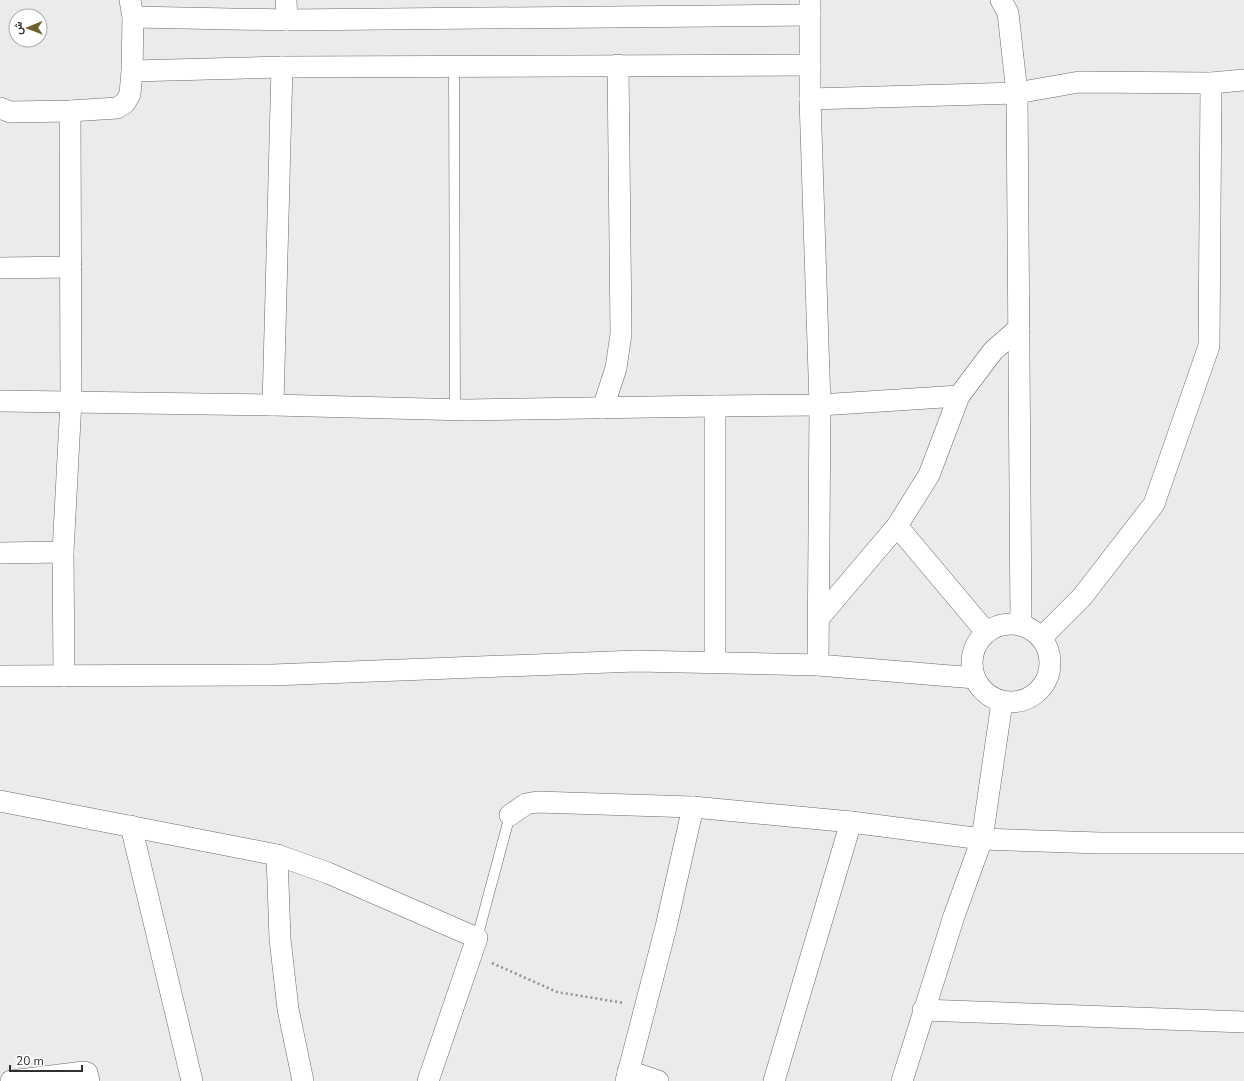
<svg xmlns="http://www.w3.org/2000/svg" width="1244" height="1081" viewBox="0 0 1244 1081" font-family="'Nunito Sans',Vazirmatn,sans-serif">
	<style>
		.lines { fill: none; stroke-linecap: round; stroke-linejoin: round }
		.service-casing { stroke: #69696b; stroke-width: 11 }
		.minor-casing { stroke: #69696b; stroke-width: 22 }
		.path { stroke: #8e8f90; stroke-width: 2.5; stroke-dasharray: 2 3; stroke-linecap: butt }
		.service { stroke: #fff; stroke-width: 10 }
		.minor { stroke: #fff; stroke-width: 21 }
	</style>
	<rect width="100%" height="100%" fill="#eaebec"/>
	<g class="lines">
		<defs>
			<g id="service">
				<path d="M454,66l1,344"/>
				<path d="M477,938l33,-123"/>
			</g>
			<g id="minor">
				<path d="M286,0l1,20"/>
				<path d="M810,0v99l10,306 -2,260 157,13"/>
				<path d="M1001,0l7,13 9,80 4,531"/>
				<path d="M133,17l154,3 523,-5"/>
				<path d="M132,71l150,-4 528,-2"/>
				<path d="M1211,83l33,-3"/>
				<path d="M810,99l207,-6 62,-11 132,1 -2,263 -55,158 -72,93 -40,40"/>
				<path d="M0,108l10,4 60,-1 47,-3 8,-5 5,-9 2,-23 1,-54 -3,-17"/>
				<path d="M0,268l71,-1"/>
				<path d="M0,401l273,4 9,-338"/>
				<path d="M273,405l194,5 248,-4 105,-1 139,-9"/>
				<path d="M715,406v256"/>
				<path d="M603,408l13,-40 5,-34 -3,-269"/>
				<path d="M0,553l63,-1"/>
				<path d="M819,618l78,-92"/>
				<circle cx="1011" cy="663" r="39"/>
				<path d="M986,632l-89,-106 32,-51 30,-79 34,-45 26,-23"/>
				<path d="M0,676l272,-1 364,-14 182,4"/>
				<path d="M64,676l-1,-124 8,-151 -1,-290"/>
				<path d="M0,801l277,54 51,18 149,65 -49,143"/>
				<path d="M510,815l16,-11 11,-2 156,5 158,15 131,17 118,4h144"/>
				<path d="M131,826l61,255"/>
				<path d="M277,855l3,84 8,70 15,72"/>
				<path d="M923,1010l321,12"/>
				<path d="M628,1071l30,10"/>
				<path d="M11,1081l73,-9 3,1 2,8"/>
				<path d="M626,1081l40,-154 27,-120"/>
				<path d="M774,1081l77,-259"/>
				<path d="M902,1081l52,-165 28,-77 20,-137"/>
			</g>
		</defs>
		<use href="#service" class="service-casing"/>
		<use href="#minor" class="minor-casing"/>
		<path class="path" d="M492,963l65,29 67,11"/>
		<use href="#service" class="service"/>
		<use href="#minor" class="minor"/>
	</g>
	<g transform="translate(28 28) rotate(269)"><circle r="19" fill="#ffffff" stroke="#acacac"/>
	<path d="M0-3L7 15L0 10L-7 15Z" fill="#6e5f2c"/>
	<text y="-6" font-size="11" font-weight="bold" text-anchor="middle" fill="#2f2f30">ش</text>
	</g>
	<path d="M10 1065v6h72v-6" fill="none" stroke="#2f2f30" stroke-width="2"/>
	<text x="16" y="1065" font-size="12" fill="#2f2f30" stroke="#ffffff" stroke-width="3" paint-order="stroke">20 m</text>
</svg>
